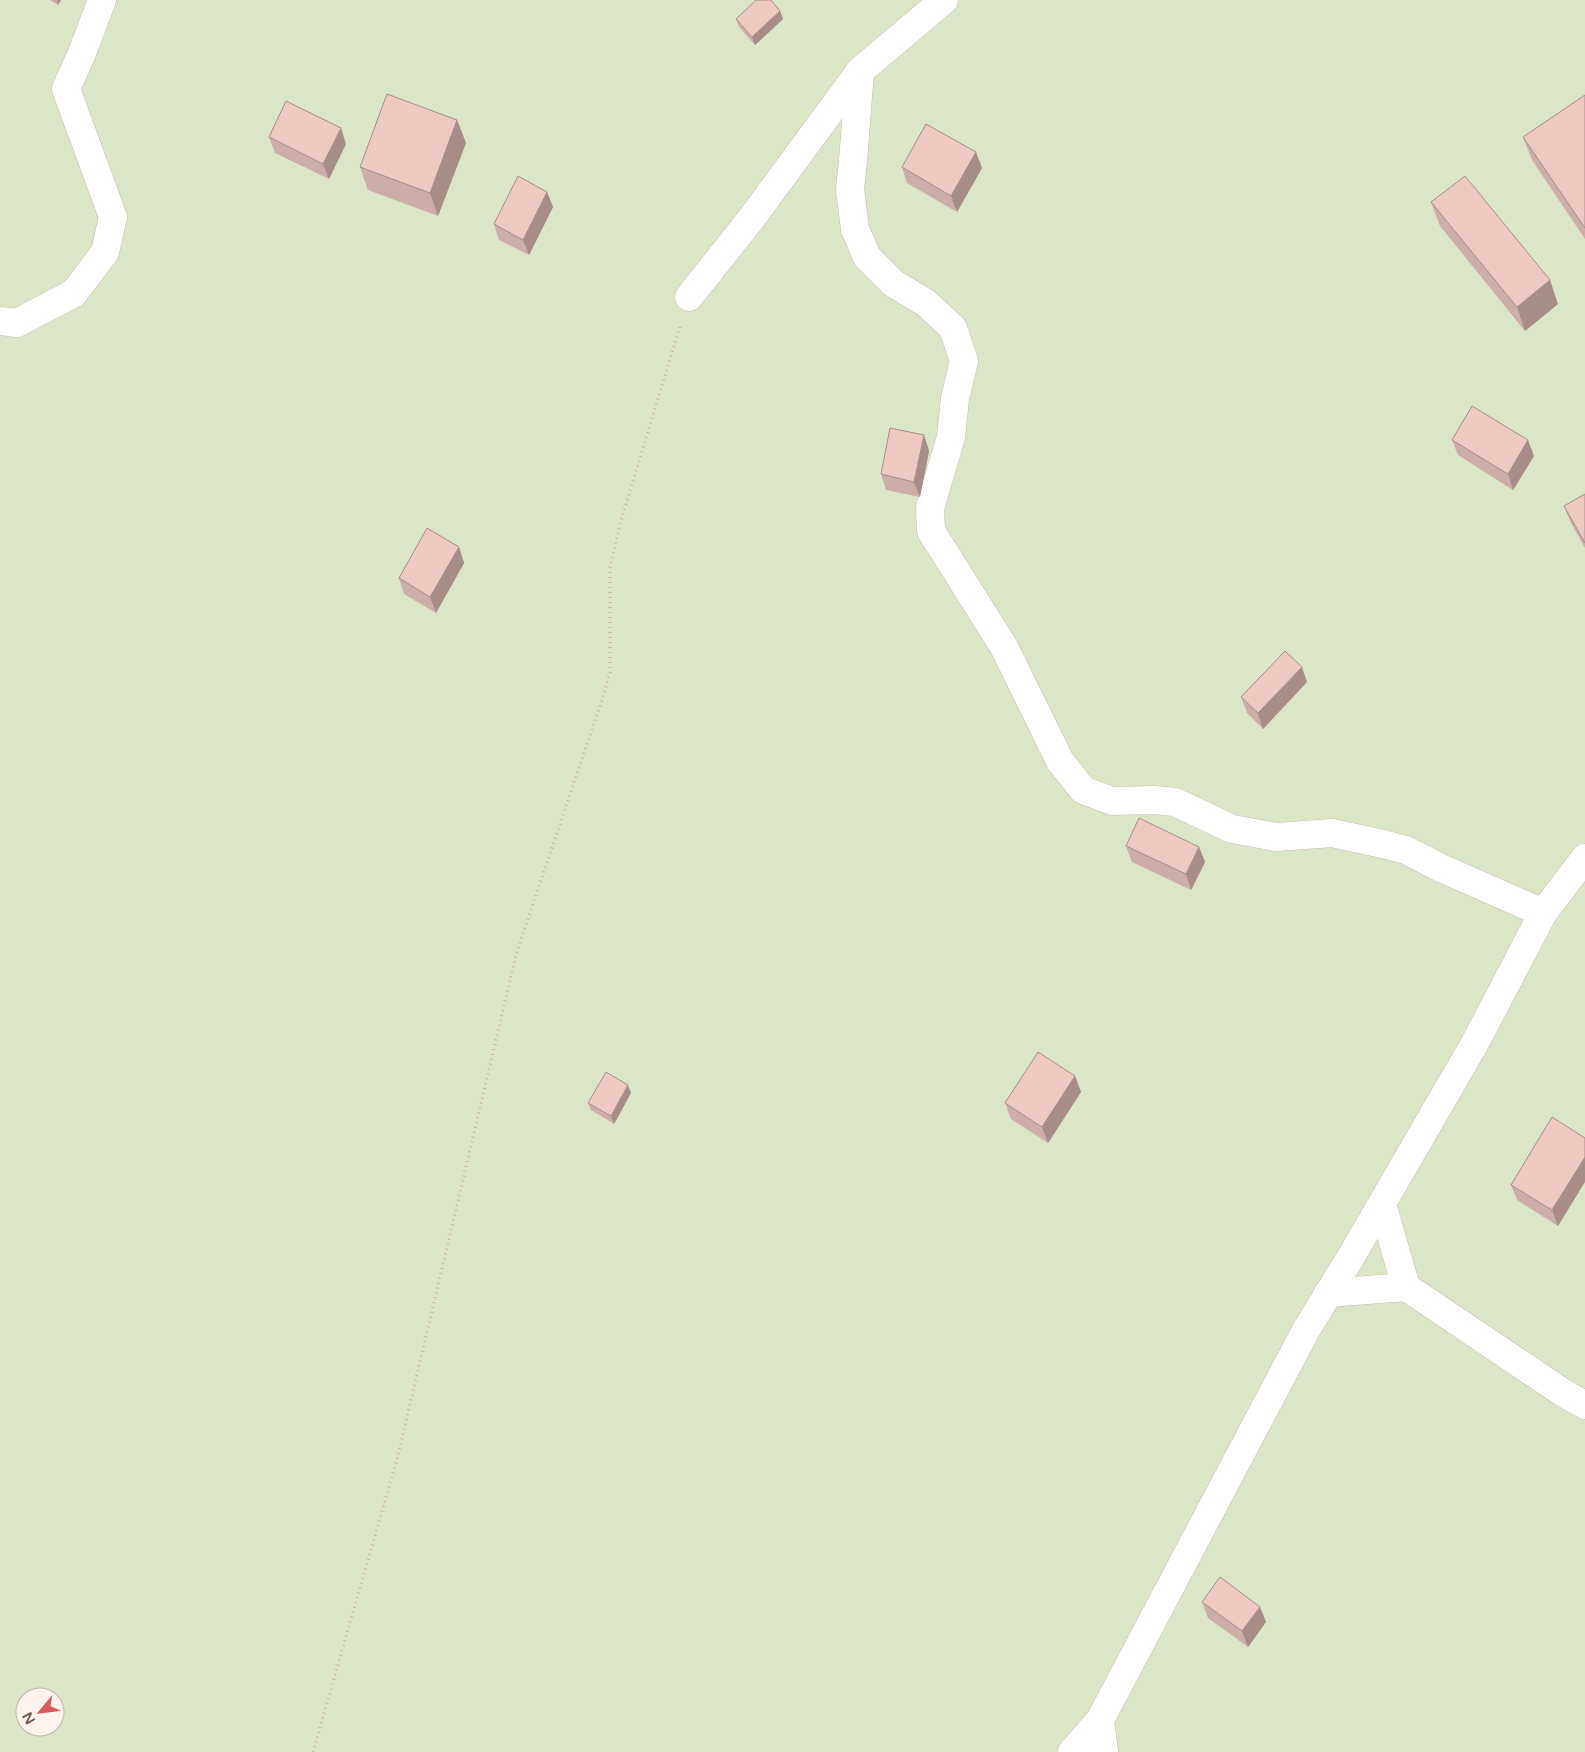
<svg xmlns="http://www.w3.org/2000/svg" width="1585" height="1752" viewBox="0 0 1585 1752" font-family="'Varela Round',sans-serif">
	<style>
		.green { fill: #dbe6c7; fill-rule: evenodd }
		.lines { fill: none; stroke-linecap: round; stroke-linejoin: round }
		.street-casing { stroke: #cdb7b2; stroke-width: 29 }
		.path { stroke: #d2aca5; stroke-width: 3; stroke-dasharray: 1 4; stroke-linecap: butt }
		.street { stroke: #fff; stroke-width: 28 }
		.wall { fill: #ccada7 }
		.shaded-wall { fill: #a68d88 }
		.building { fill: #edc9c2; stroke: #a68d88 }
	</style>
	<rect width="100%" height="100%" fill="#faefe8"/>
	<path class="green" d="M0,0h1585v1752h-1585zM25,1697h30v30h-30z"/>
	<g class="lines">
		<defs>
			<g id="street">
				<path d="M860,71l-7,90 -3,28 5,40 12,28 26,26 33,20 27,25 11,33 -9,38 -4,38 -21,71 1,23 73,116 56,114 23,29 29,11 42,-1 21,2 57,27 44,8 56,-4 51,11 23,6 35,18 102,45"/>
				<path d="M689,297l62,-78 109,-148 84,-71"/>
				<path d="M0,321l17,2 57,-30 31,-41 8,-35 -47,-128 16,-36 20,-53"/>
				<path d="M1382,1204l24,83"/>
				<path d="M1328,1293l78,-6 156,105 23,13"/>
				<path d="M1100,1720l4,32"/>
				<path d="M1072,1752l28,-32 206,-390 46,-75 123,-212 68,-130 42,-55"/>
			</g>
		</defs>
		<use href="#street" class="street-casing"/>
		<path class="path" d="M313,1752l84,-293 120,-508 86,-254 7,-25v-104l10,-44 60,-198"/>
		<use href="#street" class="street"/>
	</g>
	<g class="wall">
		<path d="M50,0h11l-3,5z"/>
		<path d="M780,11l3,8 -28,26 -16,-18 -3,-8z"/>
		<path d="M1585,95v144l-53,-79 -9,-23z"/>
		<path d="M457,120l9,23 -28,73 -70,-26 -8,-23z"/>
		<path d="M269,137l77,7 -17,35 -54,-26z"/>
		<path d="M902,167l80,1 -25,44 -50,-29z"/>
		<path d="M547,192l6,15 -24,48 -30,-15 -5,-16z"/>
		<path d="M1431,202l127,102 -33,27 -85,-105z"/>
		<path d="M924,435l5,16 -9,46 -34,-7 -5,-16z"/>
		<path d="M1452,440l82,16 -21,34 -55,-35z"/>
		<path d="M1585,494v54l-15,-27 -6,-15z"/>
		<path d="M459,547l5,16 -28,50 -32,-19 -5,-16z"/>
		<path d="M1307,682l-44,47 -16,-16 -6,-16z"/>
		<path d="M1126,846l73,1 6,15 -14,28 -59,-28z"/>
		<path d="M1075,1076l6,16 -33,51 -37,-24 -6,-16z"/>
		<path d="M631,1093l-17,31 -23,-14 -3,-7z"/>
		<path d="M1552,1117l6,109 -41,-26 -6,-15z"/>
		<path d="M1202,1602l58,5 6,15 -18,25 -40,-29z"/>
	</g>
	<g class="shaded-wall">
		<path d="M57,0h4l-3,5z"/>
		<path d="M780,11l3,8 -28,26 -3,-8z"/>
		<path d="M457,120l9,23 -28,73 -8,-23z"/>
		<path d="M341,128l5,16 -17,35 -6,-15z"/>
		<path d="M976,152l6,16 -25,44 -6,-16z"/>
		<path d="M547,192l6,15 -24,48 -6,-15z"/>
		<path d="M1550,280l8,24 -33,27 -8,-24z"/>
		<path d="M924,435l5,16 -9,46 -6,-15z"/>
		<path d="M1528,440l6,16 -21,34 -5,-16z"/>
		<path d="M459,547l5,16 -28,50 -6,-16z"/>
		<path d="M1302,667l5,15 -44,47 -5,-16z"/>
		<path d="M1199,847l6,15 -14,28 -5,-16z"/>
		<path d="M1075,1076l6,16 -33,51 -6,-16z"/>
		<path d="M628,1085l3,8 -17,31 -3,-8z"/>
		<path d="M1585,1157v25l-27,44 -6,-16z"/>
		<path d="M1260,1607l6,15 -18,25 -6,-16z"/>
	</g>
	<g class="building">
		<path d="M756,0h15l9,11 -28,26 -16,-18z"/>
		<path d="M387,94l70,26 -27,73 -70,-26z"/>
		<path d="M1585,95v133l-62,-91z"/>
		<path d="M286,101l55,27 -18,36 -54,-27z"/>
		<path d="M926,124l50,28 -25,44 -49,-29z"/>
		<path d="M518,176l29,16 -24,48 -29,-16z"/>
		<path d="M1465,176l85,104 -33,27 -86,-105z"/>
		<path d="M1472,406l56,34 -20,34 -56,-34z"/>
		<path d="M890,428l34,7 -10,47 -33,-8z"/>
		<path d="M1585,494v49l-21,-37z"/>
		<path d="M427,528l32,19 -29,50 -31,-19z"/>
		<path d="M1285,651l17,16 -44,46 -17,-16z"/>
		<path d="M1139,818l60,29 -13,27 -60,-28z"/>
		<path d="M1038,1052l37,24 -33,51 -37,-24z"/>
		<path d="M606,1072l22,13 -17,31 -23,-13z"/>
		<path d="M1552,1117l33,21v19l-33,53 -41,-25z"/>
		<path d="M1220,1577l40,30 -18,24 -40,-29z"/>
	</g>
	<g transform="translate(40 1712) rotate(241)"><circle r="24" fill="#fdf3ed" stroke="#c5b3ad"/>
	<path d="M0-4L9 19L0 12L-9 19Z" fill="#d8595a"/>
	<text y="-8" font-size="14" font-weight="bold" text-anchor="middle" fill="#71534e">N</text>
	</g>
</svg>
